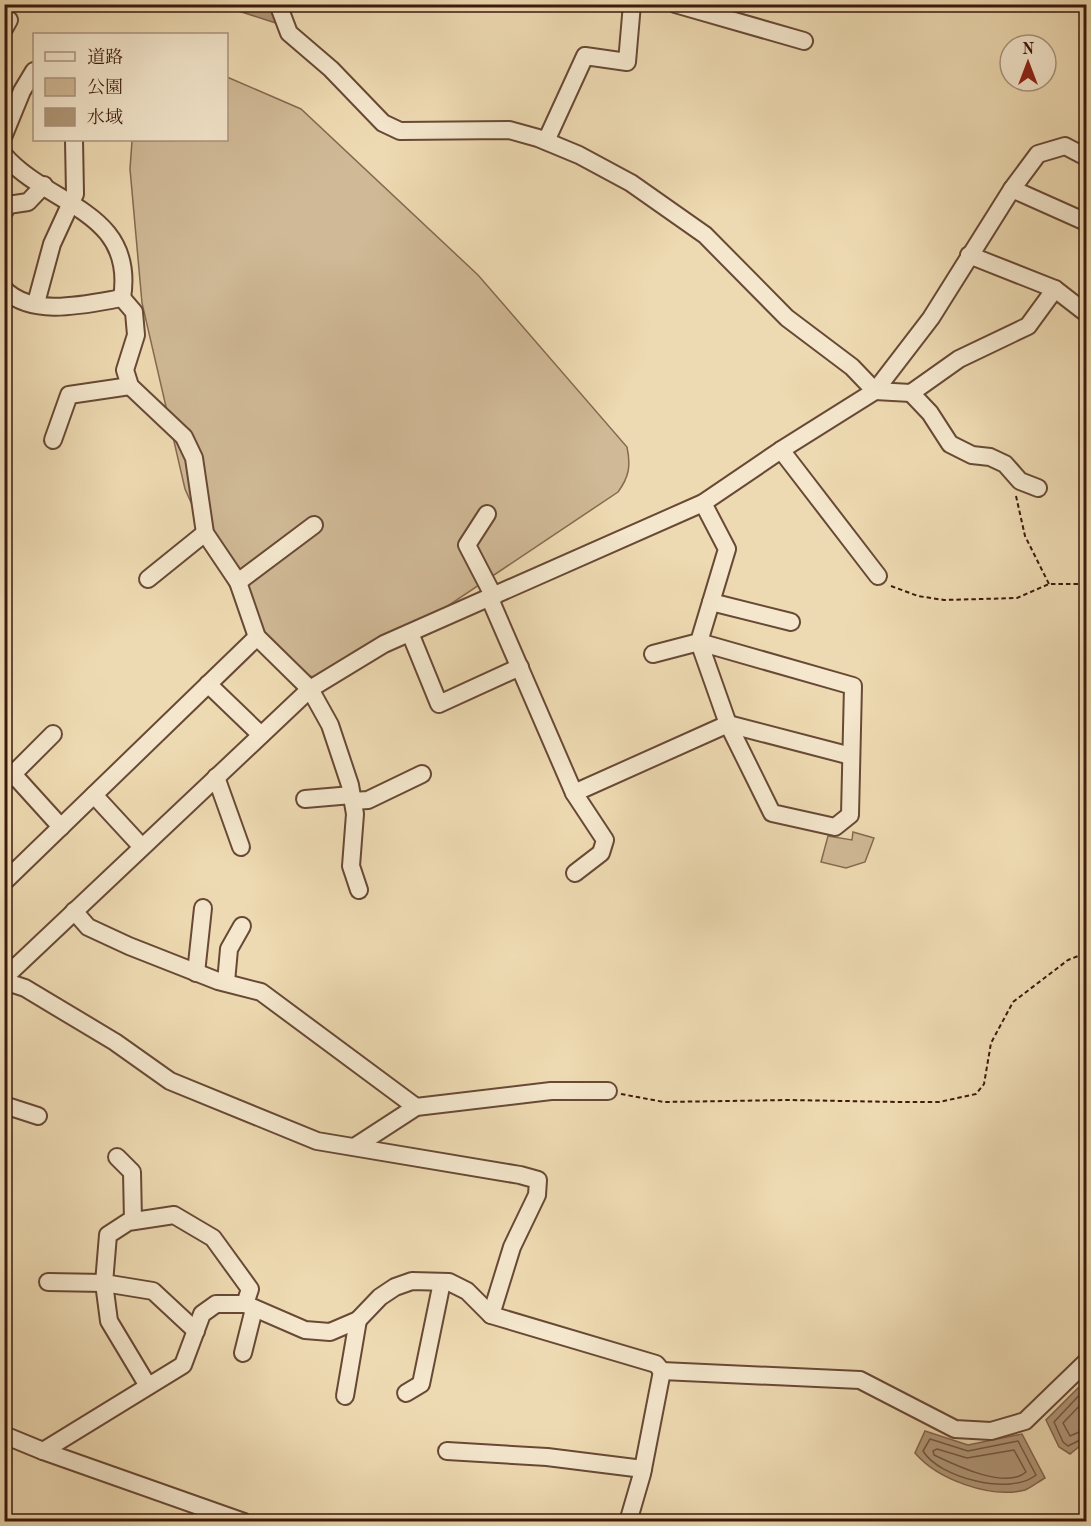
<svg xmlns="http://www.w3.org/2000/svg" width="1091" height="1526" viewBox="0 0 1091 1526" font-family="'Old Standard TT','Noto Serif JP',serif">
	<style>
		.green { fill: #d0b996; stroke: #866950; stroke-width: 1.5 }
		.water { fill: #b19879; stroke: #82654d; stroke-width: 1.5 }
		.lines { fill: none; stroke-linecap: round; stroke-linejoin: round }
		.shore { stroke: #765842; stroke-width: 1.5 }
		.minor-casing { stroke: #684935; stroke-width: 20 }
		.path { stroke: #3c190b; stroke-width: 2; stroke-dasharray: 4.5 3; stroke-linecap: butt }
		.minor { stroke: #f4e7cd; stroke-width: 16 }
	</style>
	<rect width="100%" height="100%" fill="#eedab2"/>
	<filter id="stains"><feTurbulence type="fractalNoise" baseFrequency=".00333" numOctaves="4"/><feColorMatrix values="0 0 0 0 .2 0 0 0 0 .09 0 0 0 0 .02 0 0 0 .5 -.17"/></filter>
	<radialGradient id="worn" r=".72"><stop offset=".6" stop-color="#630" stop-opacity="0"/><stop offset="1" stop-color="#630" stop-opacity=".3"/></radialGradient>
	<g class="green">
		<path d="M227,77l74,32 177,166 149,172c4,19 2,30 -9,45l-269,180 -25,7 -15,-3 -14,-9 -45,-45 -25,-44 -40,-89 -43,-186 -12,-134 2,-28 94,-1z"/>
		<path d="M853,832l21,6 -9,24 -19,6 -25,-6 7,-26 24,4z"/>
	</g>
	<g class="water">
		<path d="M220,5h54l5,19z"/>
		<path d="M1086,1380v61l-16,13 -11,-7 -13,-27z"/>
		<path d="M925,1431l43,14 54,-11 23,44c-6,3 -14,10 -20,12 -35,9 -88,-11 -110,-37z"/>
	</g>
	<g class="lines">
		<g class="shore">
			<path d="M1086,1388l-32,34 9,20 5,4 18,-9"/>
			<path d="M1086,1399l-23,24 7,13 16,-7"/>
			<path d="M930,1439l38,12 50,-10 18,34c-25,21 -97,3 -113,-24z"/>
			<path d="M937,1449l30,9 47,-8 12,22c-20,18 -71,-7 -92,-17l-1,-4z"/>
		</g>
		<defs>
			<g id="minor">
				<path d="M278,4l11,29 42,36 52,54 17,8 109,-1 29,8 41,17 52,28 74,52 82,83 65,49 23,24 36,2 48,-34 69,-33 27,-37"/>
				<path d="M675,4l129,37"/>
				<path d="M4,29l5,-9"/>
				<path d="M4,135l18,-44 12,-20"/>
				<path d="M546,141l39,-85 42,6 5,-58"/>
				<path d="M4,155c44,51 132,55 118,143"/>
				<path d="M1012,189l74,33"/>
				<path d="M4,212l4,-7 20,-3 16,-17"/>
				<path d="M969,255l86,34 31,24"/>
				<path d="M4,289c28,29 83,15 118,9l12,14 2,23 -11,35 5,16 54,51 10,21 11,75 33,49 19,55 53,52 20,36 20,60 5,29 -4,52 8,24"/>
				<path d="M36,303l16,-59 23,-50 -1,-54"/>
				<path d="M911,393l19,20 20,31 22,11 18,2 15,7 15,17 18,7"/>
				<path d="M53,440l16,-45 61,-9"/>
				<path d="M781,450l97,126"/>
				<path d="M487,514l-20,31 27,52"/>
				<path d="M148,579l57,-46"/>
				<path d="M238,582l76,-57"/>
				<path d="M490,599l84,194 31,47 -4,13 -26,20"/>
				<path d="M711,602l80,20"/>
				<path d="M410,633l29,71 81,-37"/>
				<path d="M653,654l46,-12 154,44 -3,129 -15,12 -63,-14 -44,-89 -29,-82 28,-93 -24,-46"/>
				<path d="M208,684l53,51"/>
				<path d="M13,774l48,53"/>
				<path d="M216,777l25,70"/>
				<path d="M7,780l46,-46"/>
				<path d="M574,793l154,-69 123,32"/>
				<path d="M94,795l48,52"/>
				<path d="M305,799l47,-4"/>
				<path d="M353,801l15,-1 54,-26"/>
				<path d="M4,882l253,-245"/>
				<path d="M74,911l14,16 41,19 89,35 43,11 155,115"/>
				<path d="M196,973l7,-65"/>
				<path d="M4,978l306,-289 74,-45 319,-141 78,-53 94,-59 56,-73 81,-129 26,-35 27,-8 21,11"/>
				<path d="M4,981l21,7 90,54 55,39 147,60 203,34 18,5 -1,15 -25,52 -21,68"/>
				<path d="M226,982l3,-33 13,-23"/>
				<path d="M4,1105l34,11"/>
				<path d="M356,1146l60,-39 135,-16h57"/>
				<path d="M117,1157l15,15 1,49"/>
				<path d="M48,1282l56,1 49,8 43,40"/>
				<path d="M243,1353l11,-44"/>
				<path d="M148,1386l-39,-65 -5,-38 4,-48 20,-13 46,-7 39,23 37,51 -5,15"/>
				<path d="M406,1393l15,-9 21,-102"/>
				<path d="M345,1396l13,-76"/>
				<path d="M4,1435l39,16 201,71"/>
				<path d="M43,1451l140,-86 19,-51 14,-10h29l60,26 25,2 28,-12 22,-23 15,-10 17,-6 37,1 18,9 24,24 165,49 6,7 198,9 95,49 36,2 34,-10 61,-59"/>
				<path d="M447,1451l100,6 96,12"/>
				<path d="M628,1522l14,-48 20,-103"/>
			</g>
		</defs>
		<use href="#minor" class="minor-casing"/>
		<g class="path">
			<path d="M1016,496l9,40 24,48"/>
			<path d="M891,586l27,10 26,4 73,-2 32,-14h37"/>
			<path d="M621,1094l43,8 126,-2 107,2h42l37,-8 8,-10 7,-41 22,-41 55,-42 18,-7"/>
		</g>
		<use href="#minor" class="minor"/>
	</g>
	<rect width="1091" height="1526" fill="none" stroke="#eedab2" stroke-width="24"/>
	<rect x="6" y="6" width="1079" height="1514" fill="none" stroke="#3c190b" stroke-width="3"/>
	<rect x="12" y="12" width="1067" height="1502" fill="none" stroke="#3c190b" stroke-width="1.5"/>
	<rect x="33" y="33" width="195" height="108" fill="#f4e7cd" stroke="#aa957f" stroke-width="1.5"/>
	<rect x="45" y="52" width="30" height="9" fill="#f4e7cd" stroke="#aa957f" stroke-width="1.5"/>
	<text x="87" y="63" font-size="18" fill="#3c190b">道路</text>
	<rect x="45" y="78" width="30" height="18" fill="#d0b996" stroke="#aa957f" stroke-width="1.5"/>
	<text x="87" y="93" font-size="18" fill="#3c190b">公園</text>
	<rect x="45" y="108" width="30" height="18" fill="#b19879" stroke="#aa957f" stroke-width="1.5"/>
	<text x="87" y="123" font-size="18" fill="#3c190b">水域</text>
	<g transform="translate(1028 63)"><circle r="28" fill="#f4e7cd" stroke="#aa957f" stroke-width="1.5"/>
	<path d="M0-4.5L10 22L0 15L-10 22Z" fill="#8f2418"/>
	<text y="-9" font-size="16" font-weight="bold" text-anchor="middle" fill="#3c190b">N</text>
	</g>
	<rect width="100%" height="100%" filter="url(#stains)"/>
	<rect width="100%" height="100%" fill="url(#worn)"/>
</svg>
